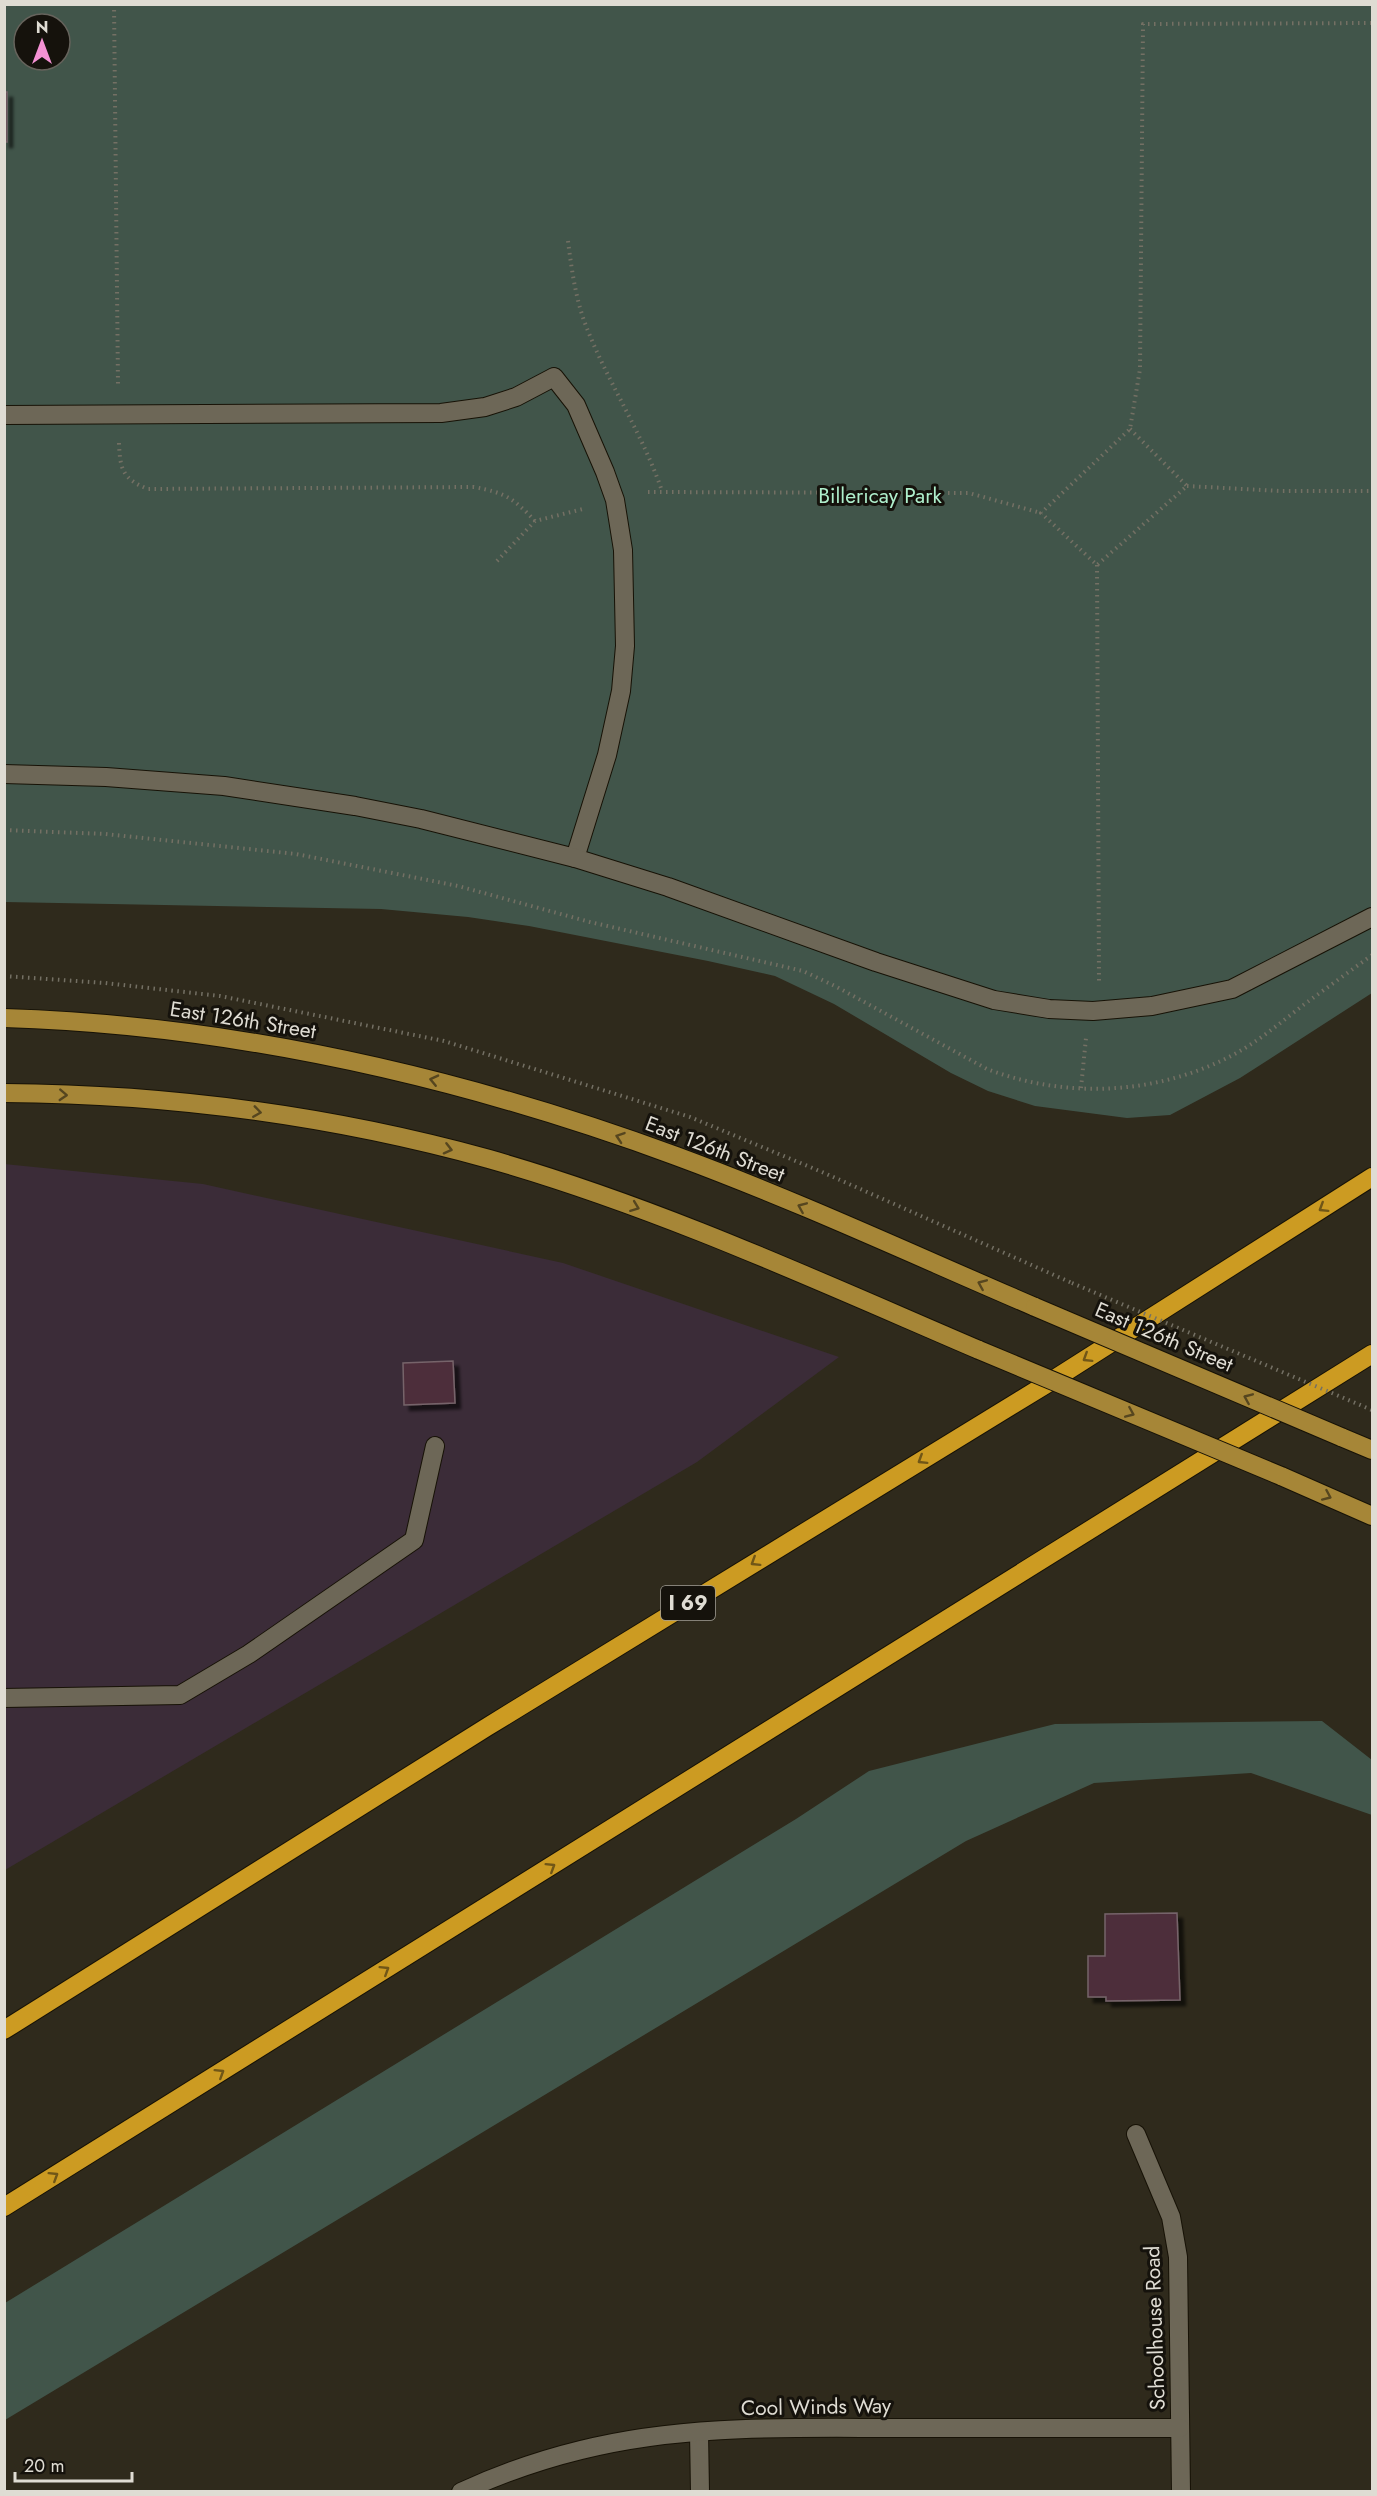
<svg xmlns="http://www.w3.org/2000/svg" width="1377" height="2496" viewBox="0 0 1377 2496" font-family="Jost,sans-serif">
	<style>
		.industrial { fill: #3b2c38 }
		.green { fill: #41554a; fill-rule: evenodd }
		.building { fill: #4e2e3a; stroke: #76646a; stroke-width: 1.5; filter: url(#shadow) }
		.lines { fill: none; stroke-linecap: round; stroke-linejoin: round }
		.minor-casing { stroke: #171206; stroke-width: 20 }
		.major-casing { stroke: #171206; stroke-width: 20 }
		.highway-casing { stroke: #171206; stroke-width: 20 }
		.path { stroke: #747064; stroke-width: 4; stroke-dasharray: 1.5 4.5; stroke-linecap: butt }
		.minor { stroke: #6d6757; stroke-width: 18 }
		.major { stroke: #a68637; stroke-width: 18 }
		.highway { stroke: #cc9b22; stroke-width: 18 }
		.major-bridge-casing { stroke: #171206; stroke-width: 20; stroke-linecap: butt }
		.path-bridge { stroke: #747064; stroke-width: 4; stroke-dasharray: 1.5 4.5; stroke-linecap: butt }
		.major-bridge { stroke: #a68637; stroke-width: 18 }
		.oneway { stroke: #56461f }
		.oneway2 { stroke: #705617 }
		.labels { text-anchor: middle; stroke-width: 6; stroke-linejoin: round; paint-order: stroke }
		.shield { fill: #15120c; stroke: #a29f97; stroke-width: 1.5 }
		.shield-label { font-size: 20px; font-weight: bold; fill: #dfdcd3 }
		.park-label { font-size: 21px; fill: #afefcc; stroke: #15120c }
		.street-label { font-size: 21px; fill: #dfdcd3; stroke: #15120c }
	</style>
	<defs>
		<filter id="shadow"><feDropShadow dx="5.5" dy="5.5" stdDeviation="1.5" flood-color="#0009"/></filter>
	</defs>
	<rect width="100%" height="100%" fill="#2f2a1c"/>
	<path class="industrial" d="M4,1164l199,20 360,79 276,94 -142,105 -692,408z"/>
	<g class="green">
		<path d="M5,5h1367v988l-132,85 -70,37 -43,3 -92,-12 -47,-15 -37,-18 -117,-69 -59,-28 -67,-15 -179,-35 -61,-9 -87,-8 -376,-7zM24,24h36v36h-36z"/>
		<path d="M1322,1721l50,39v55l-121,-42 -157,10 -128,58 -961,579v-117l791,-484 73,-48 186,-47z"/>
	</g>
	<g class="building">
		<rect x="4" y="92" width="3" height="50"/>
		<path d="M453,1361l2,42 -51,2 -1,-42z"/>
		<path d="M1177,1913l3,87 -74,1v-4h-18v-41h17v-42z"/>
	</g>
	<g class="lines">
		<defs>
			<g id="minor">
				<path d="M4,415l437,-2 44,-6 31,-10 38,-20 22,28 29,67 10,28 8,50 2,96 -4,45 -14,64 -32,103"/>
				<path d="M4,774l102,3 118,9 131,20 66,13 154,39 93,29 208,75 118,38 55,9 44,2 59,-5 80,-17 140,-72"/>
				<path d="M4,1698l176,-3 69,-41 165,-114 21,-94"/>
				<path d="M1136,2134l35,83 7,40 3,235"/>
				<path d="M699,2432l1,60"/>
				<path d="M461,2492c39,-18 79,-32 120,-42 103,-26 212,-22 317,-22 94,0 188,0 282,0"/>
			</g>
			<g id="major">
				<path d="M4,1018c229,7 457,59 672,138 122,45 240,100 359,151"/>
				<path d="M4,1093c163,1 329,23 485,66 169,48 329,122 490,191"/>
				<path d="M1341,1437l31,13"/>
				<path d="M1281,1476l91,40"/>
			</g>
			<g id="highway">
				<path d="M4,2030l483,-303 558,-342 327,-208"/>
				<path d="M4,2207l1368,-853"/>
			</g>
		</defs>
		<use href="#minor" class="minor-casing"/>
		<use href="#major" class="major-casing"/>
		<use href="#highway" class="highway-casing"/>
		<g class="path">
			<path d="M114,4l4,381"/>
			<path d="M568,241c4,31 8,61 20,90 22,55 55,104 74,160"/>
			<path d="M1130,429l57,57 -90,79 -56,-52 89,-84 10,-60 3,-345 229,-1"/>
			<path d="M119,443c1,27 4,36 29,46l326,-2c32,6 39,11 61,34"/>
			<path d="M1187,486l93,5h92"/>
			<path d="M648,492l321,1 72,20"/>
			<path d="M497,561l38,-40 48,-12"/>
			<path d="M1097,565l2,417"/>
			<path d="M4,830l101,4 191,20 162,32 132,36 213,49 32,15 152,83c79,30 168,26 244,-13 25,-13 48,-32 71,-50 23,-17 47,-34 70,-51"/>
			<path d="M4,976l101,7 115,13 224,45 246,76 132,55 250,111"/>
			<path d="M1081,1088l5,-50"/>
		</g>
		<use href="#minor" class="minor"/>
		<use href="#major" class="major"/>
		<use href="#highway" class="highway"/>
		<defs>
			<g id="major-bridge">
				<path d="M1035,1307l306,130"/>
				<path d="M979,1350l302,126"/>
			</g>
		</defs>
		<use href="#major-bridge" class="major-bridge-casing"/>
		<path class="path-bridge" d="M1072,1283l300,127"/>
		<use href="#major-bridge" class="major-bridge"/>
	</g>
	<defs><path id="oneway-chevron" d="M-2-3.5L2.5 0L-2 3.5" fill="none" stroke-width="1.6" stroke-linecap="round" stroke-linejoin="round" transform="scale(1.5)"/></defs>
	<g class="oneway">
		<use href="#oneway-chevron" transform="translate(434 1080) rotate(-167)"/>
		<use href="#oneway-chevron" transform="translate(63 1095) rotate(3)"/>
		<use href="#oneway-chevron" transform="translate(257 1112) rotate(8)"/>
		<use href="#oneway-chevron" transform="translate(620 1137) rotate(-161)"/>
		<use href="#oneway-chevron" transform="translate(448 1149) rotate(14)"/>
		<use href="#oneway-chevron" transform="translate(635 1207) rotate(21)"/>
		<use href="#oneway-chevron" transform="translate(802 1207) rotate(-157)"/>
		<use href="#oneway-chevron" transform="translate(982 1284) rotate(-157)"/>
		<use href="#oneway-chevron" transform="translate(1248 1398) rotate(-157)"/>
		<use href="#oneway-chevron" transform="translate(1130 1413) rotate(23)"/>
		<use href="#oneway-chevron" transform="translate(1327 1496) rotate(24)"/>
	</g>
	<g class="oneway2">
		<use href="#oneway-chevron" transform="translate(1323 1208) rotate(148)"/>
		<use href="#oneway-chevron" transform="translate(1087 1358) rotate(148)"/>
		<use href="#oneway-chevron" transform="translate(922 1460) rotate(148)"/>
		<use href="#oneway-chevron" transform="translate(755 1562) rotate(148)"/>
		<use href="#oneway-chevron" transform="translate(551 1867) rotate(-32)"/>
		<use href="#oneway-chevron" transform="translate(385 1970) rotate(-32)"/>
		<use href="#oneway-chevron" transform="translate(220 2073) rotate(-32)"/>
		<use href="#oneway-chevron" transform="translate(54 2176) rotate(-32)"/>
	</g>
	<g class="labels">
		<rect class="shield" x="661" y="1586" width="54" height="34" rx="4.5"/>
		<g class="shield-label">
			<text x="688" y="1610">I 69</text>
		</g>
		<g class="park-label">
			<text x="880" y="503">Billericay Park</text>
		</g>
		<g class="street-label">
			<text transform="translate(243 1020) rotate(9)" y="7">East 126th Street</text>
			<text transform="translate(715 1149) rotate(21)" y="7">East 126th Street</text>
			<text transform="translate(1164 1337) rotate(23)" y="7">East 126th Street</text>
			<text transform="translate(1155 2328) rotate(-92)" y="7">Schoolhouse Road</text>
			<text transform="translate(816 2407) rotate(-1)" y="7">Cool Winds Way</text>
		</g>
	</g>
	<rect width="1377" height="2496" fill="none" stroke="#dfdcd3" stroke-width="12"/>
	<g transform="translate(42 42)"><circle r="28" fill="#15120c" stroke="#66635c" stroke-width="1.5"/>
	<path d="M0-4.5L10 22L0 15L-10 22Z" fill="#f491d4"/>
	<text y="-9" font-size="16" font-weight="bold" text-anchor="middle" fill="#dfdcd3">N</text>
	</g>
	<path d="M15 2472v9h117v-9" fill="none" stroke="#dfdcd3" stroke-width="3"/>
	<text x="24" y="2472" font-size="18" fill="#dfdcd3" stroke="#15120c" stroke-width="4.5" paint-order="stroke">20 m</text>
</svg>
